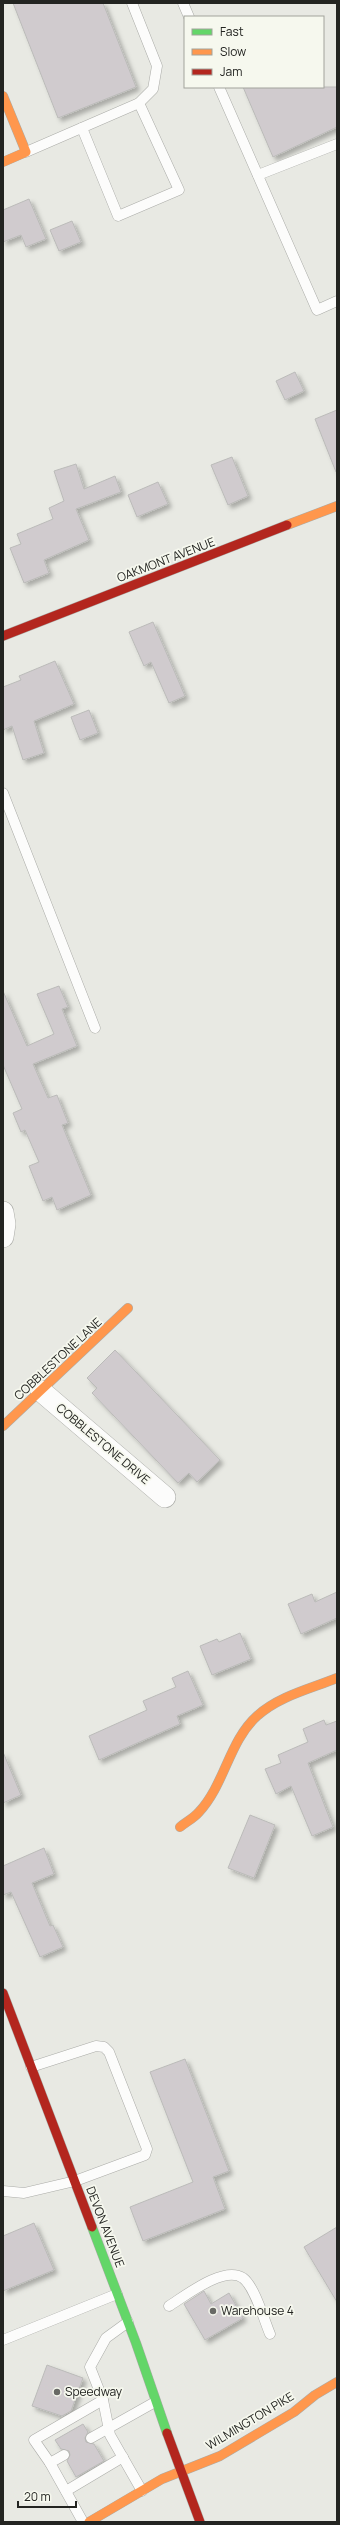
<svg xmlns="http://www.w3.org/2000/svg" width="340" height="2525" viewBox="0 0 340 2525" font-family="Manrope,sans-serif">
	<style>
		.building { fill: #d0cbce; stroke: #bbbbb9; filter: url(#shadow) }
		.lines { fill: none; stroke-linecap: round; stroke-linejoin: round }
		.lane-casing { stroke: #abaca8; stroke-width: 11 }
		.street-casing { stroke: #abaca8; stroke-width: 22 }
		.fast-casing { stroke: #abaca8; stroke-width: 10 }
		.slow-casing { stroke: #abaca8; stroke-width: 10 }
		.jam-casing { stroke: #abaca8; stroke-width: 10 }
		.lane { stroke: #fcfcfb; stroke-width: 10 }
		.street { stroke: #fcfcfb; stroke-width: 21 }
		.fast { stroke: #63d668; stroke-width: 9 }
		.slow { stroke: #ff974d; stroke-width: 9 }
		.jam { stroke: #b3261e; stroke-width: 9 }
		.poi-dot { fill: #686965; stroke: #f6f8ee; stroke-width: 1.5 }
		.labels { text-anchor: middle; stroke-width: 3.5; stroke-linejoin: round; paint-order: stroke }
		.street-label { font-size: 12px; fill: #232421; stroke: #f6f8ee }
		.poi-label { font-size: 12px; fill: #232421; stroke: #f6f8ee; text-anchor: start }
	</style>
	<defs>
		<filter id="shadow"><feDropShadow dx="3.5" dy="3.5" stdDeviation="2" flood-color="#0004"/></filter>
	</defs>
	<rect width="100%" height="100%" fill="#e8e9e3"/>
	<g class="building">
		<path d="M13,3h90l33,84 -78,31z"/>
		<path d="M243,87h94v40l-64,30z"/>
		<path d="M29,199l17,40 -20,8 -5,-12 -18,7v-32z"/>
		<path d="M72,221l9,21 -22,9 -9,-21z"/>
		<path d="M295,372l9,19 -19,9 -9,-19z"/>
		<path d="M337,410v62h-1l-21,-53z"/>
		<path d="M232,457l16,39 -20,9 -17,-40z"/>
		<path d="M76,464l8,25 31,-13 6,16 -45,17 13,31 -45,20 5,13 -25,10 -14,-35 11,-4 -4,-10 36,-15 -4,-11 15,-7 -10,-30z"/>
		<path d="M158,482l10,22 -31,13 -9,-22z"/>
		<path d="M153,622l32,74 -16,7 -18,-41 -7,4 -15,-34z"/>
		<path d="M55,661l19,43 -40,17 10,32 -21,7 -11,-34 -9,4v-43l18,-7 -2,-4z"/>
		<path d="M89,710l9,23 -18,7 -9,-23z"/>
		<path d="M59,986l9,21 -6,2 15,37 -44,18 15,34 9,-3 11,28 -6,2 29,70 -34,15 -5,-13 -9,4 -14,-35 10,-4 -14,-32 -4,2 -8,-19 9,-4 -19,-44v-74l24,55 27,-12 -17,-40z"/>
		<path d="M115,1350l105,110 -23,22 -8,-9 -11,10 -86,-90 5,-5 -10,-10z"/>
		<path d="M337,1592v26l-36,16 -13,-30 24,-10 3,8z"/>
		<path d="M240,1633l11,26 -39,16 -12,-29 17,-7 2,3z"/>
		<path d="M188,1671l15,34 -26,11 3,8 -81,36 -10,-24 58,-26 -4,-9 33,-14 -4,-9z"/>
		<path d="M324,1720l2,5 11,-4v29l-29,13 25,64 -21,9 -21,-50 -15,8 -11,-25 16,-6 -3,-8 30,-13 -5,-13z"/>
		<path d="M3,1752l18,43 -18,8z"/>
		<path d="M250,1815l25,10 -21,53 -26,-10z"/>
		<path d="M44,1848l10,26 -22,9 18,43 3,-1 10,22 -23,10 -29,-65 -8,3v-29z"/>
		<path d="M185,2059l44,112 -16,6 12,32 -82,32 -13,-34 63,-25 -43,-110z"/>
		<path d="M34,2223l20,47 -51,21v-55z"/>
		<path d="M337,2227v75l-33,-55z"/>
		<path d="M204,2291l7,13 18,-11 14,25 -38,22 -21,-36z"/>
		<path d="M47,2365l36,13 -12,33 -9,5 -30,-10z"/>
		<path d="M83,2424l5,8 -3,6 1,4 8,2 10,17 -28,16 -9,-16 3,-6 -1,-4 -8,-2 -6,-9z"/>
	</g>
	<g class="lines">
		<defs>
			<g id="lane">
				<path d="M183,3l6,14"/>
				<path d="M219,87l98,223 20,-9"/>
				<path d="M82,128l36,88 61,-26 -40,-87"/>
				<path d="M26,152l113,-49 14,-14 4,-23 -25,-63"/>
				<path d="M258,175l79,-31"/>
				<path d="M3,793l92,235"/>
				<path d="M3,2191l21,2 51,-12 70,-26 2,-6 -38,-97 -5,-5 -8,-1 -65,21"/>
				<path d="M169,2306c16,-10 55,-41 74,-28 12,9 21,42 27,56"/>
				<path d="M128,2322l-22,16 -16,29 13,33 7,35 32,56"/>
				<path d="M3,2340l114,-46"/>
				<path d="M91,2438l64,-36"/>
				<path d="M64,2455l-14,8 33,59"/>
				<path d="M50,2463l-16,-23 69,-40"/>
				<path d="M66,2491l57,-34"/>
			</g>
			<g id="street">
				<path d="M3,1212l2,12 -2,13"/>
				<path d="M41,1391l124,106"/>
			</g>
			<path id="fast" d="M92,2227l44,116 31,90"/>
			<g id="slow">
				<path d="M3,96l23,56 -23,10"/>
				<path d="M287,525l50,-19"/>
				<path d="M3,1426l125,-118"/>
				<path d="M180,1827c6,-5 14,-9 19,-15 26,-28 30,-71 58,-96 22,-20 53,-27 80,-38"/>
				<path d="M89,2522l73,-43 58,-23 74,-44 21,-17 22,-13"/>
			</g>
			<g id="jam">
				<path d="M3,636l284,-111"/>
				<path d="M3,1993l89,234"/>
				<path d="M167,2433l33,89"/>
			</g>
		</defs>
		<use href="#lane" class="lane-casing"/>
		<use href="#street" class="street-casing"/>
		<use href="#fast" class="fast-casing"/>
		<use href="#slow" class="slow-casing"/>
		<use href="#jam" class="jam-casing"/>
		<use href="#lane" class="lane"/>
		<use href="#street" class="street"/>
		<use href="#fast" class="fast"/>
		<use href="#slow" class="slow"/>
		<use href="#jam" class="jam"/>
	</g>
	<g class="poi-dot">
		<circle cx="213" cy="2311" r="4"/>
		<circle cx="57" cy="2392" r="4"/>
	</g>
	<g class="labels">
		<g class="street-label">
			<text transform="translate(166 560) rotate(-21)" y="4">OAKMONT AVENUE</text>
			<text transform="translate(58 1359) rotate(-43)" y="4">COBBLESTONE LANE</text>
			<text transform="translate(103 1444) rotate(40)" y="4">COBBLESTONE DRIVE</text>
			<text transform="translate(105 2227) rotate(69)" y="4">DEVON AVENUE</text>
			<text transform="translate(250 2421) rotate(-31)" y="4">WILMINGTON PIKE</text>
		</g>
		<g class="poi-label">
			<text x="221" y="2315">Warehouse 4</text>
			<text x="65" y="2396">Speedway</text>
		</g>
	</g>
	<rect width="340" height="2525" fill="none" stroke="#232421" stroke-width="8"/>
	<rect x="184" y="16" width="140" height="72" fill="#f6f8ee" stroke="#a2a39c"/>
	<rect x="192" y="29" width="20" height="6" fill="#63d668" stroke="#a2a39c"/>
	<text x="220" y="36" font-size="12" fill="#232421">Fast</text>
	<rect x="192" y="49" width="20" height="6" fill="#ff974d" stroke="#a2a39c"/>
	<text x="220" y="56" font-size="12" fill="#232421">Slow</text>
	<rect x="192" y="69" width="20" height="6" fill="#b3261e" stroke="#a2a39c"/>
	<text x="220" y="76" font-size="12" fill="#232421">Jam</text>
	<path d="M18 2501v6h58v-6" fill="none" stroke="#232421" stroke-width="2"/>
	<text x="24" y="2501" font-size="12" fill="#232421" stroke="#f6f8ee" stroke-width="3" paint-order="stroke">20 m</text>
</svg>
